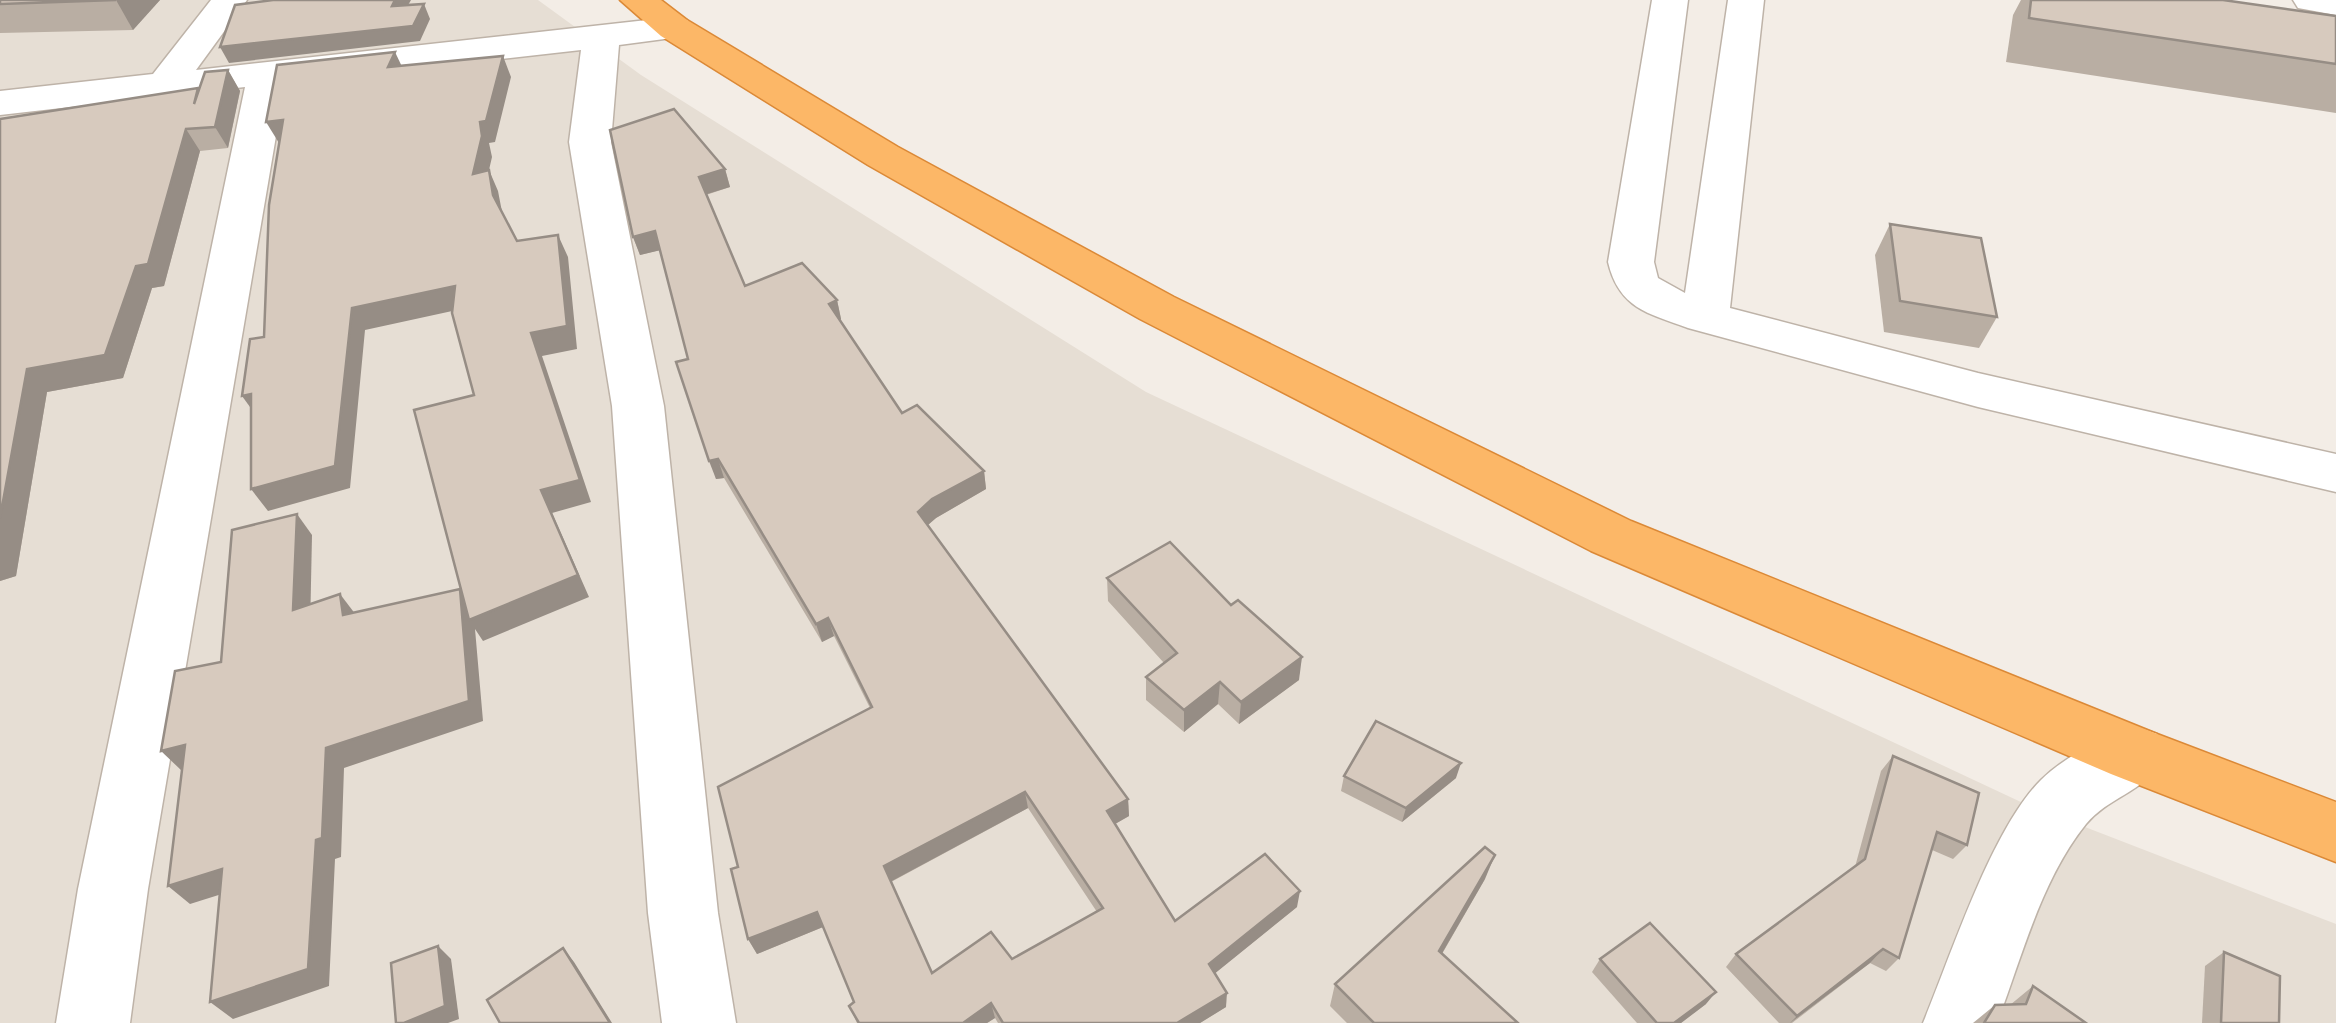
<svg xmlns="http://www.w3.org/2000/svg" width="2336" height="1023" viewBox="0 0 2336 1023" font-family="Signika,sans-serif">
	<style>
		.residential { fill: #e6ded4 }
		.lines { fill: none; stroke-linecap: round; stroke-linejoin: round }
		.minor-casing { stroke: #beb3a8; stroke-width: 3 }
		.highway-casing { stroke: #db8937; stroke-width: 3 }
		.minor { fill: #fff; fill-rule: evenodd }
		.highway { fill: #fcb767; fill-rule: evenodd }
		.wall { fill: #b9aea3; fill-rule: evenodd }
		.shaded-wall { fill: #968d85 }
		.building { fill: #d7cabe; stroke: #968d85; stroke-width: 2.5; fill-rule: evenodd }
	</style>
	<rect width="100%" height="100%" fill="#f3ede6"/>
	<path class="residential" d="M0,0h538l103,75 505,317 877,411 313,121v99h-2336z"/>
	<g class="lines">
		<defs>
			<g id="minor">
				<path d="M211,0h36l-51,70 478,-53 13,3 5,8 -5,8 -68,9 -8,97 53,264 54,507 18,110h-74l-14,-110 -36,-507 -43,-264 12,-92 -296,33 -137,806 -18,134h-74l22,-134 167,-802 -245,28v-24l153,-17z"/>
				<path d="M1652,0h36l-34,262 4,16 27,15 43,-293h36l-34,308 248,65 358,81v38l-358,-85 -290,-79c-41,-15 -69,-20 -80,-66z"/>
				<path d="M2293,0h43v15l-38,-7z"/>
				<path d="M2134,726l23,8 9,20c-18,38 -56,41 -80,70 -45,56 -64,133 -89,199h-74c28,-67 68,-193 118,-243 23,-23 63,-43 93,-54z"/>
			</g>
			<path id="highway" d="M620,0h41l26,20 211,127 276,150 457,224 526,213 179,68v60l-225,-88 -520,-223 -451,-232 -272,-154 -207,-129z"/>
		</defs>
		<use href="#minor" class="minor-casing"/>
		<use href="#highway" class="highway-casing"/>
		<use href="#minor" class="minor"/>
		<use href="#highway" class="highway"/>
	</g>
	<g class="wall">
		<path d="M0,0h160l-27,30 -133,3z"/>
		<path d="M2021,0h202l113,16v97l-330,-51 7,-47z"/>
		<path d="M228,70l12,21 -12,57 -28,3 -36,135 -12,2 -29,90 -76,14 -31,184 -16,5v-462l199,-30z"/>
		<path d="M725,169l5,18 -24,8 39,91 92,14 4,19 -1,1 62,93 82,58 2,18 -50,29 -8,7 200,274 1,17 -14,8 60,97 122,-14 -82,66 11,34 -26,16h-202l-3,-5 -8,5h-130l-8,-17 5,-4 -31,-75 -66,27 -9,-15 -10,-72 132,-159 -36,-72 -12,6 -98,-164 -8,1 -28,-120 -28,-109 -20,5 -7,-18zM1028,808l69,104 -85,47 -80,14 -41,-91z"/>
		<path d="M1890,224l107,93 -18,31 -95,-16 -9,-77z"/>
		<path d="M1107,578l192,102 -60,44 -21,-20 -34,28 -38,-32v-23l18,-14 -56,-62z"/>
		<path d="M1893,756l74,89 -14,14 -21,-9 -33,108 -13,13 -16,-8 -78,60h-13l-53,-56 10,-13 119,-87 26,-96z"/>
		<path d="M1344,776l112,2 -54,44 -61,-31z"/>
		<path d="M1485,879l-43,75 76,69h-171l-17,-17 5,-22z"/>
		<path d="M2224,952l55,71h-77l3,-57z"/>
		<path d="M1600,959l106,45 -25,19h-44l-45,-51z"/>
		<path d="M2033,986l53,37h-113l22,-18h15z"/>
	</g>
	<g class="shaded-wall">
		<path d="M116,0h44l-27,30z"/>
		<path d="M395,0h16l-12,21 -7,-15z"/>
		<path d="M424,4l6,15 -10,22 -191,22 -9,-16z"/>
		<path d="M395,52l10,21 -17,-6z"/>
		<path d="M503,56l8,21 -16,65 -6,1 3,14 -3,13 9,21 5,26 -30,-43 7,-52z"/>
		<path d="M228,70l12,21 -12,57 -13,-21z"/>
		<path d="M283,120l12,22 -16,1 -13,-21z"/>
		<path d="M186,129l14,22 -36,135 -12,2 -29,90 -76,14 -31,184 -16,5v-63l27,-149 109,-103z"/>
		<path d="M725,169l5,18 -26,8 -5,-18z"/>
		<path d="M655,231l6,19 -21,5 -7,-18z"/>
		<path d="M558,235l10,22 9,92 -35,7 49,146 -39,11 37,84 -106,44 -8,-12 8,92 -139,47 -3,89 -6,2 -6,127 -96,33 -23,-17 106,-162 10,-92 215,-258 -10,-157z"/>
		<path d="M455,286l11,22 -101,22 -15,158 -82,23 -17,-22 101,-181z"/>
		<path d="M837,300l4,19 -7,3 -5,-18z"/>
		<path d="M251,394l7,24 -16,-22z"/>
		<path d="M718,459l6,19 -8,1 -7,-18z"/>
		<path d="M984,471l2,18 -50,29 -14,12 -4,-18 14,-13z"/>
		<path d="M297,514l15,21 -2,96 -17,-21z"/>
		<path d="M340,594l16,21h-13z"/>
		<path d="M828,618l6,18 -12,6 -6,-18z"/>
		<path d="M1302,657l-3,23 -60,44 2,-22z"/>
		<path d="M1220,682l-2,22 -34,28v-22z"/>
		<path d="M185,745l-3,26 -21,-20z"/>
		<path d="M1461,763l-5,15 -54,44 4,-14z"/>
		<path d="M1025,792l3,16 -138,74 -6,-16z"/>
		<path d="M1128,799l1,17 -21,12 -1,-17z"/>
		<path d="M1495,855l-10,24 -55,95 9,-23z"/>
		<path d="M222,869l22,18 -54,17 -22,-18z"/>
		<path d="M1300,891l-3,16 -89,72 1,-15z"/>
		<path d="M817,912l6,15 -66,27 -9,-15z"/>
		<path d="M438,946l13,13 8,60 -11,4h-44z"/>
		<path d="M563,948l11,14 38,61h-2z"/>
		<path d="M1883,949l-13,14 -80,60 7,-7z"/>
		<path d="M1716,992l-10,12 -25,19h-7z"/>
		<path d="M1227,993l-1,14 -26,16h-23z"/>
		<path d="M991,1003l4,15 -8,5h-24z"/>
	</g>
	<g class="building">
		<path d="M0,0h116l-116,4z"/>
		<path d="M273,0h122l-3,6 32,-2 -11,22 -193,21 15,-42z"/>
		<path d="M2031,0h192l113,16v48l-307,-46z"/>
		<path d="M395,52l-7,15 115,-11 -17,65 -6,1 2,14 -9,38 16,-4 4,25 24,46 41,-6 9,91 -36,7 49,147 -39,10 37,85 -109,45 -55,-210 60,-15 -22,-82 3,-27 -103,22 -17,158 -84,23v-95l-9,2 8,-57 14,-2 5,-132 14,-85 -17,2 11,-57z"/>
		<path d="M228,70l-13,57 -29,2 -38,135 -12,2 -31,89 -78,14 -27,149v-399l198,-31 -4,16 11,-32z"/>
		<path d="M674,109l51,60 -26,8 46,109 57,-23 35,37 -8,4 73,109 15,-8 67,66 -52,28 -14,13 210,287 -21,12 68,110 90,-67 35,37 -91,73 18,29 -50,30h-174l-12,-20 -28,20h-104l-10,-17 5,-4 -37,-90 -69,27 -17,-70 7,-2 -20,-80 154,-80 -44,-89 -12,6 -98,-165 -9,2 -33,-99 12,-3 -33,-128 -22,6 -23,-107zM1025,792l78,116 -91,51 -21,-27 -59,41 -48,-107z"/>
		<path d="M1890,224l91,14 16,79 -97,-16z"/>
		<path d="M297,514l-4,96 47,-16 3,21 117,-26 9,112 -143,47 -4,90 -6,2 -8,129 -98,33 12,-133 -54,17 17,-141 -24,6 14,-80 46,-9 11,-132z"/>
		<path d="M1170,542l61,63 7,-5 64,57 -61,45 -21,-20 -36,28 -38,-33 31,-24 -70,-75z"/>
		<path d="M1376,721l85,42 -55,45 -62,-32z"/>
		<path d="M1893,756l86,37 -12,52 -30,-13 -38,126 -16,-9 -86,67 -61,-62 129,-95z"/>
		<path d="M1485,847l10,8 -56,96 79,72h-144l-39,-39z"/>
		<path d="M1650,923l66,69 -42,31h-17l-57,-64z"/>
		<path d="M438,946l7,60 -41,17h-8l-5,-60z"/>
		<path d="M563,948l47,75h-110l-13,-23z"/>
		<path d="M2224,952l56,24 -1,47h-58z"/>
		<path d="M2033,986l53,37h-102l11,-18 31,-1z"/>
	</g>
</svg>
